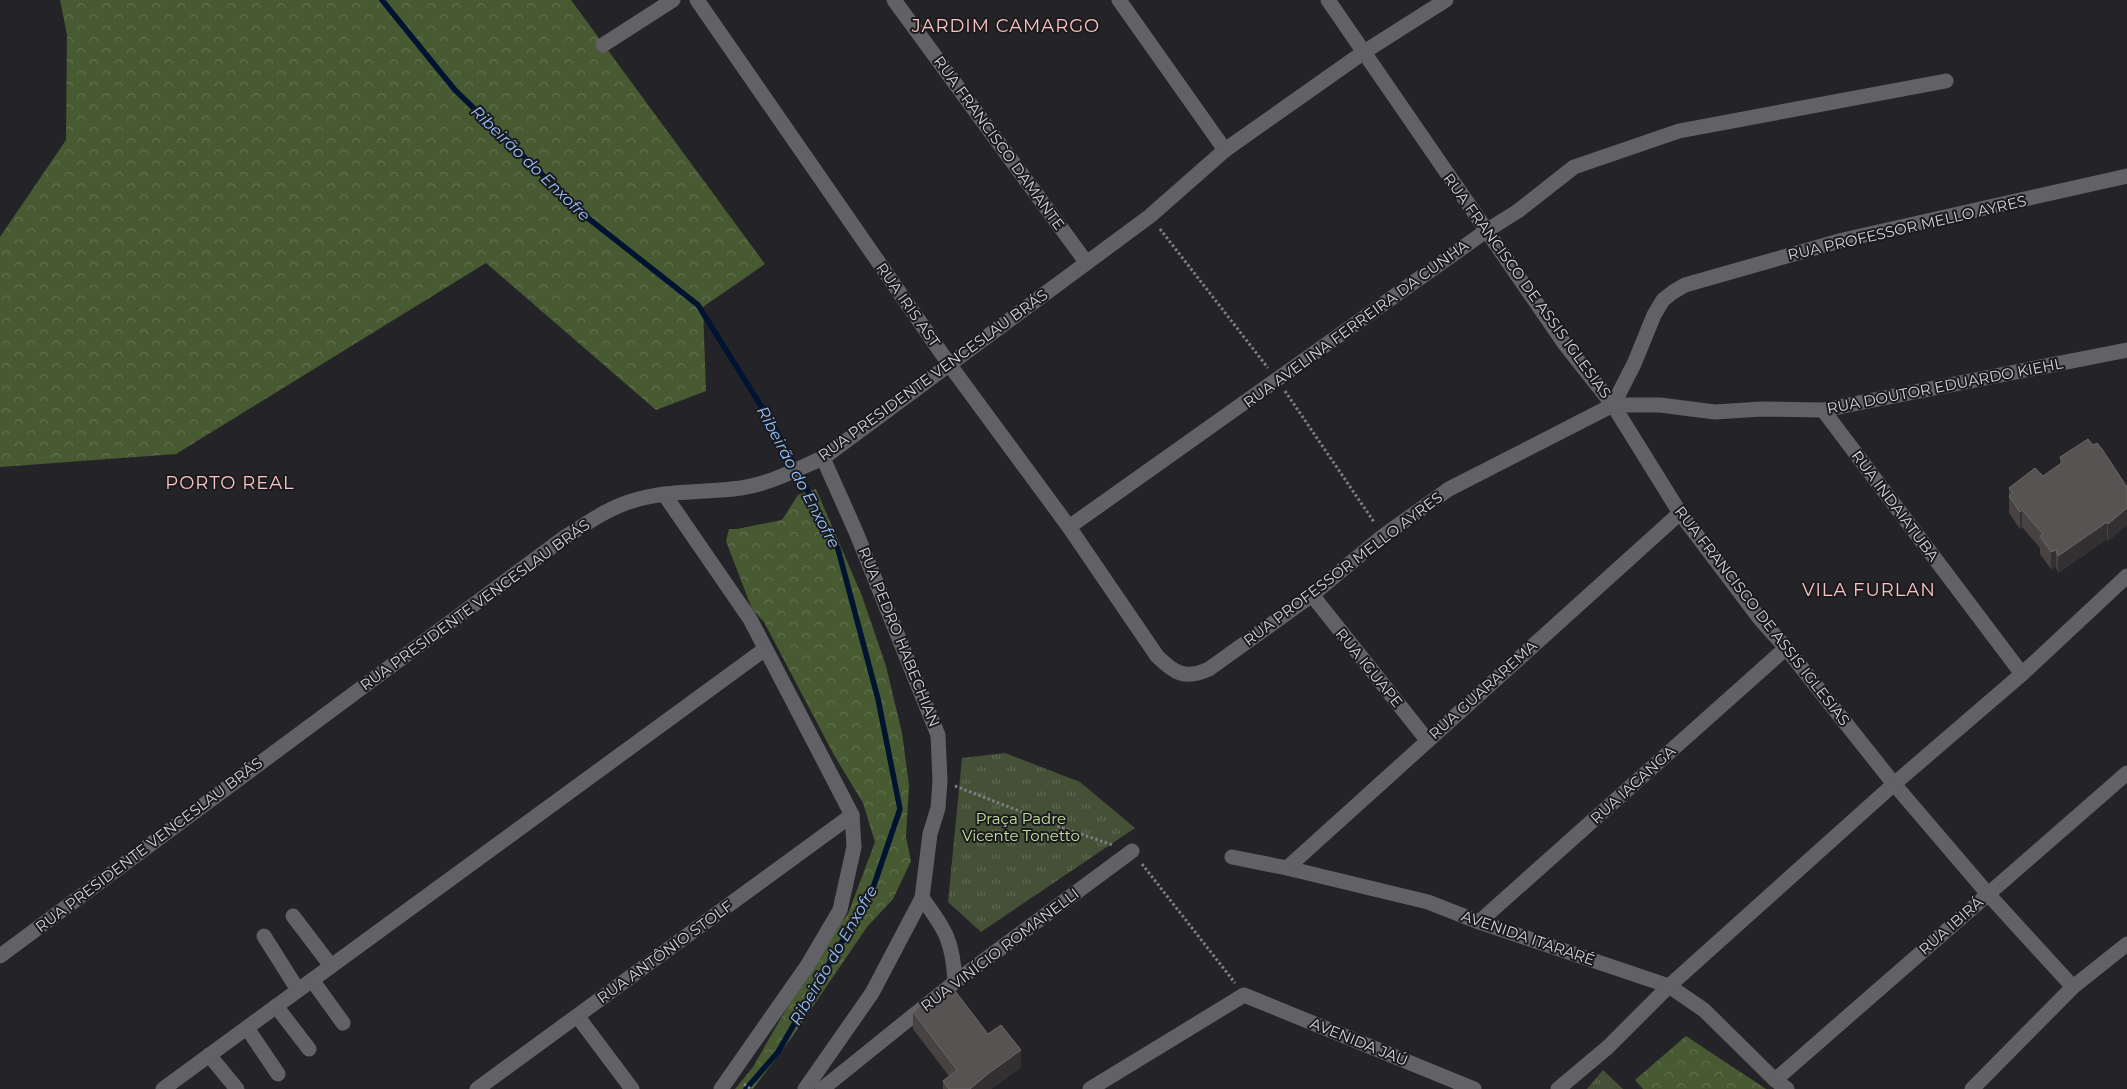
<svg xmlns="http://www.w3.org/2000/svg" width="2127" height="1089" viewBox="0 0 2127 1089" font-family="Montserrat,sans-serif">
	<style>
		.forest { fill: url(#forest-crowns) }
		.park { fill: url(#park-tufts) }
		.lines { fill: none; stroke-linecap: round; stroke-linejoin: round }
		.stream { stroke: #001432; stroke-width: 5.5 }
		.path { stroke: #7e7e81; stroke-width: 3; stroke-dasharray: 2.5 2.5; stroke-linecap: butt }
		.minor { stroke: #626166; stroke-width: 15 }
		.wall { fill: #484342 }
		.shaded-wall { fill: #333031 }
		.building { fill: #575352; stroke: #6a6767 }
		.labels { text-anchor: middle; stroke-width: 4; stroke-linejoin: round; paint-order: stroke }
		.street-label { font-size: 15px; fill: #d4d4d7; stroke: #1b1a1e }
		.park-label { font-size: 15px; fill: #c0e19d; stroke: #1b1a1e }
		.water-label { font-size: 16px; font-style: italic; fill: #92c2fc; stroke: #1b1a1e }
		.quarter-label { font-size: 18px; letter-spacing: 1px; fill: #f9c4c1; stroke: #1b1a1e }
	</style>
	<defs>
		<pattern id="forest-crowns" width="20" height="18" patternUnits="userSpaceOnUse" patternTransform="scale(1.25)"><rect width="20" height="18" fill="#475a31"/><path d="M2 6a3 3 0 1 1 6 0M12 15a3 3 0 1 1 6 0" fill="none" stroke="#61714e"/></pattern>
		<pattern id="park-tufts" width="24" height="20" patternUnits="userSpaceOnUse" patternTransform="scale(1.25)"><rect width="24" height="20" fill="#445137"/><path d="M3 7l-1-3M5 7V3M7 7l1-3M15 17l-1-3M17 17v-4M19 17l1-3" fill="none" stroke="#5e6953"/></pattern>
	</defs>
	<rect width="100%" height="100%" fill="#242428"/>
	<g class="forest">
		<path d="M60,0h511l194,264 -62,43 3,84 -50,19 -170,-147 -310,191 -176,13v-230l66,-97 1,-105z"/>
		<path d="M816,489l46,107 24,70 16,67 7,52 -3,52 5,24 -18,38 -26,28 -75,110 -39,52h-18l18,-22 72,-126 23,-27 27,-72 -12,-39 -29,-48 -70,-133 -12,-13 -26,-68 3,-12h8l45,-9 16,-25z"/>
		<path d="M1686,1036l80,53h-123l-8,-9z"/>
	</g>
	<g class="park">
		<path d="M1005,753l75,29 55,46 -154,104 -33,-30 14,-144z"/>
		<path d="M1603,1070l20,19h-36z"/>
	</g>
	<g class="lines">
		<path class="stream" d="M382,0l73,90 129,125 114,90 78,125 62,119 40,150 22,110 -27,79 -95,164 -32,37"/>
		<g class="path">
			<path d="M1160,229l108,139"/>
			<path d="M1285,391l89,131"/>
			<path d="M955,786l108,42 50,17"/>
			<path d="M1142,864l93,119"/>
			<path d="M744,1084l7,5"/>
		</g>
		<g class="minor">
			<path d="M697,0l252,364 120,163 88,129c17,17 28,24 52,13l103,-74 71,-59 66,-47 164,-84 21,-41 20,-49 9,-15 10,-8 12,-7 158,-45 284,-64"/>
			<path d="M894,0l192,262"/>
			<path d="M1119,0l106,150"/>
			<path d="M1328,0l236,343 49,62 67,108 80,106 26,29 108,136 94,110 85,93"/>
			<path d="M603,45l70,-45"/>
			<path d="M1613,405h47l55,7 47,-3 61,1 304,-60"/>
			<path d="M1823,410l199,264"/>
			<path d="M664,494l86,125 102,196 2,32 -14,63 -33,56 -86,123"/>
			<path d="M1069,527l417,-296 32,-20 56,-44 105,-36 267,-50"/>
			<path d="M1312,595l115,145"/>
			<path d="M1232,857l55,11 141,34 51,20 190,64 35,24 71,70 12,9"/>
			<path d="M1287,868l393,-355"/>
			<path d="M922,898c24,32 31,44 33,84"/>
			<path d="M293,916l38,50"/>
			<path d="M1479,922l307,-274"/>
			<path d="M264,936l34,54"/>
			<path d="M0,956l565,-419c21,-13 43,-29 67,-36 35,-11 73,-8 109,-13 31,-5 54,-18 82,-30l327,-242 75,-66 139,-98 82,-52"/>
			<path d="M312,980l31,43"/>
			<path d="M276,1006l33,43"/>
			<path d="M578,1017l54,72"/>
			<path d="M247,1028l31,46"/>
			<path d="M209,1055l28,34"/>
			<path d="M1775,1080l352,-307"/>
			<path d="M163,1089l602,-440"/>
			<path d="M477,1089l375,-274"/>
			<path d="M805,1089l67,-96 50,-95 8,-64 8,-26 2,-27 -2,-46 -82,-203 -33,-74"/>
			<path d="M822,1089l133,-107 177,-131"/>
			<path d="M1090,1089l154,-94 230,94"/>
			<path d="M1558,1089l50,-42 61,-61 225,-202 128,-110 105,-98"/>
			<path d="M1972,1089l101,-102 54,-43"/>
		</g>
	</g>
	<g class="wall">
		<path d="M2060,457l67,30v38l-19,16 -1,-2 -49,34 -2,-6 -5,2 -11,-15v-6l-18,-21 -2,2 -11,-16v-25l34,-12 17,-12z"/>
		<path d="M913,1012l75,22 33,33 -30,22h-48v-8l6,-5 -36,-47z"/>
	</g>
	<g class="shaded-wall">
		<path d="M2127,508v17l-19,16v-17z"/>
		<path d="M2022,510v17l-2,2v-17z"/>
		<path d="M2107,522v17l-49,34v-17z"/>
		<path d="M2056,550v17l-5,2v-17z"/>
		<path d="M1021,1050v17l-30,22h-21l19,-16z"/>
	</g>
	<g class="building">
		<path d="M2088,439l5,6 4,-2 5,6 25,38v21l-19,16 -1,-2 -49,34 -2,-6 -5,2 -11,-16 3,-2 -21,-24 -2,2 -11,-16 4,-3 -4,-5 26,-20 8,8 20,-14 -3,-5z"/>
		<path d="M952,987l36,47 13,-9 20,25 -32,23 -19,16h-21l-6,-8 14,-11 -44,-58 19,-16z"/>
	</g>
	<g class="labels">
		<g class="street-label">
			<text transform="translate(999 143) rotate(54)" y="5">RUA FRANCISCO DAMANTE</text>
			<text transform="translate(1907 228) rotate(-13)" y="5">RUA PROFESSOR MELLO AYRES</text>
			<text transform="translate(1527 286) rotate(54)" y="5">RUA FRANCISCO DE ASSIS IGLESIAS</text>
			<text transform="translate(908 305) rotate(55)" y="5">RUA IRIS AST</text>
			<text transform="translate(1356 324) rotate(-36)" y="5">RUA AVELINA FERREIRA DA CUNHA</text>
			<text transform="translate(933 375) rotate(-36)" y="5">RUA PRESIDENTE VENCESLAU BRÁS</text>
			<text transform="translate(1945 386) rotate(-11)" y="5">RUA DOUTOR EDUARDO KIEHL</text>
			<text transform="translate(1895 506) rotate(53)" y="5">RUA INDAIATUBA</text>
			<text transform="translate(1343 569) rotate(-37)" y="5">RUA PROFESSOR MELLO AYRES</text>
			<text transform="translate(475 605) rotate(-36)" y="5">RUA PRESIDENTE VENCESLAU BRÁS</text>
			<text transform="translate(1762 616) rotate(52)" y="5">RUA FRANCISCO DE ASSIS IGLESIAS</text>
			<text transform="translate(899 637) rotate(68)" y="5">RUA PEDRO HABECHIAN</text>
			<text transform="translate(1369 668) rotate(51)" y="5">RUA IGUAPE</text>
			<text transform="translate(1483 690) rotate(-42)" y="5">RUA GUARAREMA</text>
			<text transform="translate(1633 785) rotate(-42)" y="5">RUA IACANGA</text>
			<text transform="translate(149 845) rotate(-37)" y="5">RUA PRESIDENTE VENCESLAU BRÁS</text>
			<text transform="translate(1951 926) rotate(-41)" y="5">RUA IBIRÁ</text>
			<text transform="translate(1528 938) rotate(19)" y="5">AVENIDA ITARARÉ</text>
			<text transform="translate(1000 950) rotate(-37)" y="5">RUA VINÍCIO ROMANELLI</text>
			<text transform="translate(665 952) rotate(-36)" y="5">RUA ANTÔNIO STOLF</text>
			<text transform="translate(1359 1042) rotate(22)" y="5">AVENIDA JAÚ</text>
		</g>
		<g class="park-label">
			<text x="1021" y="824">Praça Padre<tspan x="1021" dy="17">Vicente Tonetto</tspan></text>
		</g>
		<g class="water-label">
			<text transform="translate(531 163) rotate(44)" y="6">Ribeirão do Enxofre</text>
			<text transform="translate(799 477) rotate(62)" y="6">Ribeirão do Enxofre</text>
			<text transform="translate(833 955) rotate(-60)" y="6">Ribeirão do Enxofre</text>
		</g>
		<g class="quarter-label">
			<text x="1006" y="32">JARDIM CAMARGO</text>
			<text x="230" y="489">PORTO REAL</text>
			<text x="1869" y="596">VILA FURLAN</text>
		</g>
	</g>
</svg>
